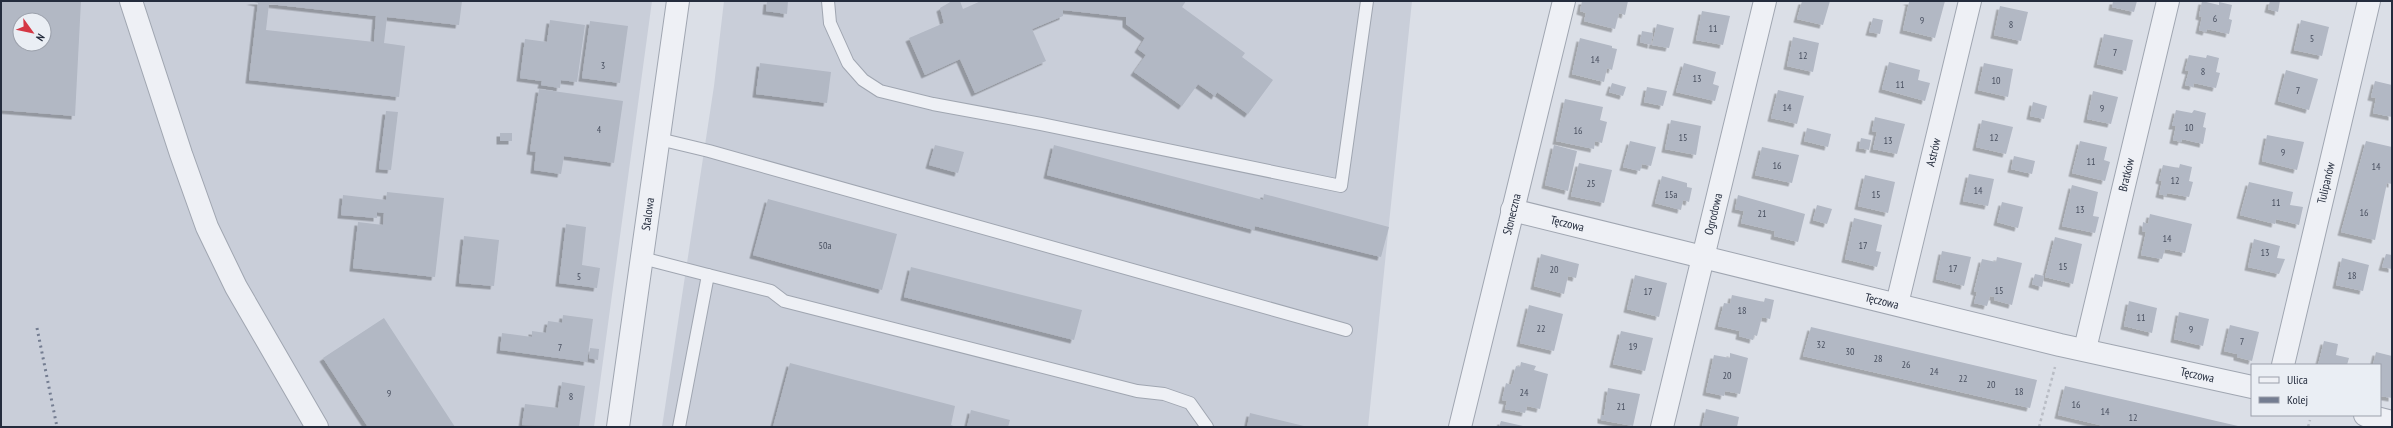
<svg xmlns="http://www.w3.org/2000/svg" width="2393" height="428" viewBox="0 0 2393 428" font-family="'PT Sans Narrow',sans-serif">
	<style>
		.built { fill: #c9ced9; fill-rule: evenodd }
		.building { fill: #b2b8c4; fill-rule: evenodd; filter: url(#shadow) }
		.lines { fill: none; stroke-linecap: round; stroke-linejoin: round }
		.service-casing { stroke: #a0a6b1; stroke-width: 14 }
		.minor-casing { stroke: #a0a6b1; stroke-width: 24 }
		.path { stroke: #b9bdc5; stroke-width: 2.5; stroke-dasharray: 3 3; stroke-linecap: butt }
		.service { stroke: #eef0f5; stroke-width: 12 }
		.minor { stroke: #eef0f5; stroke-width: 22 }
		.rail { stroke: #747d91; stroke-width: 3; stroke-dasharray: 2 4; stroke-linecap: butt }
		.labels { text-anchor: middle; stroke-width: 3; stroke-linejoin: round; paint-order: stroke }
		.number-label { font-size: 10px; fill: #484f5f }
		.street-label { font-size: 12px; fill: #242c3d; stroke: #eaeef4 }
	</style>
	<defs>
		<filter id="shadow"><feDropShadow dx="-3.5" dy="3.5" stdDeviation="0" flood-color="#0004"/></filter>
	</defs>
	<rect width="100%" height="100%" fill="#dbdfe7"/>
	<g class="built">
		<path d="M1,1h651l-58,426h-593zM20,20h24v24h-24z"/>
		<path d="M724,1h688l-44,426h-706l52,-341z"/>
	</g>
	<g class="building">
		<path d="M1,1h80l-6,115 -74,-6zM20,20h24v24h-24z"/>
		<path d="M250,1h212l-3,24 -72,-8 -3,26 21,3 -6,51 -150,-17 9,-77zM269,4l107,12 -2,26 -108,-12z"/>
		<path d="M767,1h21l-1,13 -21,-3z"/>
		<path d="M952,1h8l3,8 18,-8h205l-4,6 63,46 -3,4 31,23 -25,34 -31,-22 -2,4 -17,-12 -16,22 -48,-34 12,-17 -8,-6 7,-11 -19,-14v-7l-63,-7v6l-31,13 14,32 -71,32 -15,-34 -35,16 -16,-37 35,-15 -4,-15z"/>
		<path d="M1582,1h46l-3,14 -6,-2 -4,16 -31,-8 2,-8 -6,-2z"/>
		<path d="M1802,1h28l-7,24 -26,-6z"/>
		<path d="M1945,1l-10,37 -32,-8 6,-28 -3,-1z"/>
		<path d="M2113,1h24l-3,11 -22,-5z"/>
		<path d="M2202,1l17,4v-3l13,3 -3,14 3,1 -3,14 -22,-5 -1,3 -7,-2 3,-13 -3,-1z"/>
		<path d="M2270,1h10l-2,11 -10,-3z"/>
		<path d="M2000,6l28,6 -7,29 -27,-6z"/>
		<path d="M1702,11l28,5 -7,29 -27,-5z"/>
		<path d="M1873,18l10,2 -3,14 -11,-2z"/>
		<path d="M550,20l35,5 -8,57 -16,-2 -1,8 -19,-3 1,-4 -22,-3 5,-39 22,3z"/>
		<path d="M2301,20l28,7 -7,29 -28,-6z"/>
		<path d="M590,21l38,5 -8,57 -38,-5z"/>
		<path d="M1657,24l17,4 -5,20 -17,-3z"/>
		<path d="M1642,31l11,2 -2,12 -11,-3z"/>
		<path d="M2104,34l29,6 -7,31 -29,-7z"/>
		<path d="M1793,37l26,6 -6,29 -26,-6z"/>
		<path d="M1580,38l32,8v2l5,1 -5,21 -5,-2 -3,14 -32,-8z"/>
		<path d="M2189,55l17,3 1,-3 12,3 -3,14 4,1 -4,15 -22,-5 -1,4 -8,-2 4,-14 -4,-1z"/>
		<path d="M1889,62l31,8 -2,10 12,3 -5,18 -43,-12z"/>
		<path d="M760,63l71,9 -4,31 -71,-9z"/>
		<path d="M1684,63l32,9 -3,12 6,2 -4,15 -39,-9z"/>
		<path d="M1984,63l29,6 -5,28 -30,-7z"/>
		<path d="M2286,70l32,9 -9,31 -31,-9z"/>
		<path d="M2375,81l17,4v32l-19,-4 3,-15 -5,-1z"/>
		<path d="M1612,83l14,4 -3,9 -14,-4z"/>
		<path d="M1647,87l20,4 -4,15 -19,-4z"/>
		<path d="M539,89l84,12 -9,62 -50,-7 -3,18 -27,-4 2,-18 -6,-1z"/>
		<path d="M1778,90l26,6 -7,28 -26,-6z"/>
		<path d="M2093,91l25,6 -7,27 -24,-5z"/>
		<path d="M1565,99l38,8 -3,13 7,2 -5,21 -7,-2 -1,8 -38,-8z"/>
		<path d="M2033,102l14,4 -3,13 -14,-3z"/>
		<path d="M2176,110l16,3 2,-3 12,3 -3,14 3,1 -3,16 -21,-5 -1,3 -8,-2 3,-14h-4z"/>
		<path d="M386,111l12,1 -7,58 -12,-1z"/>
		<path d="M1875,117l30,7 -8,30 -24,-5 4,-17 -5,-1z"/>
		<path d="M1671,120l30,6 -5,29 -31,-6z"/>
		<path d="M1982,120l31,7 -7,27 -30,-7z"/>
		<path d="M1807,128l24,6 -3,13 -24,-6z"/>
		<rect x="500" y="133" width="12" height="8"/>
		<path d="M2267,135l37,7 -7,28 -35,-9z"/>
		<path d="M1861,138l10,2 -2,10 -10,-2z"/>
		<path d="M1630,141l26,6 -5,19 -9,-2 -2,7 -17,-4z"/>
		<path d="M2080,141l27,6 -3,13 6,2 -5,19 -33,-8z"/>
		<path d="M2366,141l26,6v37l-5,-1 -12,57 -34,-8z"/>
		<path d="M935,145l29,7 -6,21 -29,-8z"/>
		<path d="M1054,145l209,55 1,-6 125,33 -8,30 -126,-31 -1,4 -207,-55z"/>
		<path d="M1554,145l23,6 -9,40 -23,-6z"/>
		<path d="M1762,147l37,8 -7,28 -37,-8z"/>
		<path d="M2014,156l21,5 -3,13 -21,-5z"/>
		<path d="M1579,163l33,7 -8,33 -33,-7z"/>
		<path d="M2180,164l12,3 -3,14 4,1 -4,15 -22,-4v3l-8,-2 3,-13 -3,-1 4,-15 16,3z"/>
		<path d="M1969,174l25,5 -6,27 -25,-5z"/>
		<path d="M1865,175l30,7 -7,31 -30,-7z"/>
		<path d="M1662,176l25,7v4l5,1 -3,14 -6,-2 -2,10 -26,-7z"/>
		<path d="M2249,182l44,10 -3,13 13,2 -4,18 -23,-6 -1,5 -35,-9z"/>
		<path d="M2072,185l26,7 -5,24 6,1 -4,16 -33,-7z"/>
		<path d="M387,192l57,6 -9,79 -82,-9 5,-46 25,3 1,-12 -7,-1v6l-36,-3 2,-20 43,5z"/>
		<path d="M1738,195l67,19 -7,28 -24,-6 1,-5 -34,-8 3,-12 -9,-2z"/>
		<path d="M768,199l129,35 -15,56 -129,-35z"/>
		<path d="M2002,202l21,5 -5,21 -21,-6z"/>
		<path d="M1817,205l15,4 -5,15 -14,-4z"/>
		<path d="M2150,214l42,10 -7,29 -20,-4 -3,10 -21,-4 5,-23 -4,-1 1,-9 5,2z"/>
		<path d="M1854,218l28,7 -6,26 5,1 -4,15 -32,-8z"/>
		<path d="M566,224l20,3 -4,38 18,3 -3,20 -38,-5z"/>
		<path d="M464,236l35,4 -5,46 -35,-3z"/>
		<path d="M2055,237l27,7 -9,40 -28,-7z"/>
		<path d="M2254,239l26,7 -3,12 8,1 -6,15 -31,-7z"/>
		<path d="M1942,251l29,6 -7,29 -28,-7z"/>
		<path d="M1541,254l38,10 -3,14 -8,-2 -4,18 -30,-8z"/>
		<path d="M2386,254l6,1v14l-10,-2z"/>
		<path d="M1997,257l25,6 -10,42 -18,-5v-3l-4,-1 -3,10 -13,-3 3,-11 -3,-1 8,-32 14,3z"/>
		<path d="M2342,258l27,7 -6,26 -27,-6z"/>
		<path d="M911,267l171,43 -8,30 -170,-43z"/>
		<path d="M2035,274l9,2 -2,11 -10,-3z"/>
		<path d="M1635,275l32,8 -8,34 -32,-8z"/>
		<path d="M1732,295l32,7 1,-4 9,2 -4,19 -8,-2 -5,19 -3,-1 -1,5 -14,-4 1,-5 -22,-5 6,-23 6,1z"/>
		<path d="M2129,301l28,7 -5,25 -28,-7z"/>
		<path d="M1529,305l34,9 -9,37 -34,-8z"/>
		<path d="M2179,312l30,7 -6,27 -29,-7z"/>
		<path d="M563,315l30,4 -6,43 -87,-12 2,-17 30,4v-6l14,2 2,-12 14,2z"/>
		<path d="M384,318l71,109h-87l-45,-69z"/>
		<path d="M2230,325l29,7 -7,29 -15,-4v-3l-13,-3z"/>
		<path d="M1811,327l226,53 -7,28 -227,-52z"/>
		<path d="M1621,331l32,7 -8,33 -32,-7z"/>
		<path d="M2324,341l14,3 -2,11 13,3 -2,7h-29z"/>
		<path d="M590,348l9,1 -1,11 -9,-2z"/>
		<path d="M2376,352l16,4v42l-12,-2v-31h-7z"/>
		<path d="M1730,353l18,5 -8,36 -15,-3 -1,5 -18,-4 8,-37 16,3z"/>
		<path d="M1521,362l15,4 -2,4 14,4 -8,35 -13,-3 -2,7 -20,-4 2,-8 -5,-1 4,-17 5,2 5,-19 4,1z"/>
		<path d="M790,363l165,43 -4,19 5,2h-183z"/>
		<path d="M562,382l23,4 -6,41 -57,-2 3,-21 33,4z"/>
		<path d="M2065,386l173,40 -1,1h-129l-50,-12z"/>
		<path d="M1608,388l32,6 -7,32 -32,-6v-5l3,1z"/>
		<path d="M1706,409l33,8 -2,10h-35z"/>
		<path d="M971,410l39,10 -2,7h-41z"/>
		<path d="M1250,413l54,13v1h-57z"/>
		<path d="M1501,421l22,5v1h-24z"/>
	</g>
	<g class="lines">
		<defs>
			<g id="service">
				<path d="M828,1l2,22 18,40 15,17 17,11 53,13 108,20 300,62 26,-185"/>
				<path d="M659,139l50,12 637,179"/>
				<path d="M642,258l66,17"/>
				<path d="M679,427l29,-152 63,16 13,10 353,90 27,3 26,9 17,24"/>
			</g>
			<g id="minor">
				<path d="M131,1l50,153 26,73 29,60 81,140"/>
				<path id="s1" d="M1512,210l548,135 192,42"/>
				<path id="s2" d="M1897,304l73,-303"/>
				<path id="s3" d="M2085,349l83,-348"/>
				<path id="s4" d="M2283,365l86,-364"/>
				<path d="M2365,415l27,7"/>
				<path id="s5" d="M618,427l60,-426"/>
				<path id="s6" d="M1460,427l104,-426"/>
				<path id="s7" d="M1662,427l103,-426"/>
			</g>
		</defs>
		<use href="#service" class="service-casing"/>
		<use href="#minor" class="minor-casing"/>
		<g class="path">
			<path d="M2039,427l16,-60"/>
			<path d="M2308,427l2,-7"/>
		</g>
		<use href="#service" class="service"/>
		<use href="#minor" class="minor"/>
		<path class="rail" d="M37,328l20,99"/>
	</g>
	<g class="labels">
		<g class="number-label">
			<text x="2215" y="22">6</text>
			<text x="1922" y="24">9</text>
			<text x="2011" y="28">8</text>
			<text x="1713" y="32">11</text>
			<text x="2312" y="42">5</text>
			<text x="2115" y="56">7</text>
			<text x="1803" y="59">12</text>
			<text x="1595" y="63">14</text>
			<text x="603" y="69">3</text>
			<text x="2203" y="75">8</text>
			<text x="1697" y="82">13</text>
			<text x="1996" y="84">10</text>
			<text x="1900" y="88">11</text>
			<text x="2298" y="94">7</text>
			<text x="1787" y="111">14</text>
			<text x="2102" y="112">9</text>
			<text x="2189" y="131">10</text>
			<text x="599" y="133">4</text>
			<text x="1578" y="134">16</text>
			<text x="1683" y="141">15</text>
			<text x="1994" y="141">12</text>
			<text x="1888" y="144">13</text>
			<text x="2283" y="156">9</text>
			<text x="2091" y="165">11</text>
			<text x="1777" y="169">16</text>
			<text x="2376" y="170">14</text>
			<text x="2175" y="184">12</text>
			<text x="1591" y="187">25</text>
			<text x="1978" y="194">14</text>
			<text x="1671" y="198">15a</text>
			<text x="1876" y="198">15</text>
			<text x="2276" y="206">11</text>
			<text x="2080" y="213">13</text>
			<text x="2364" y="216">16</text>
			<text x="1762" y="217">21</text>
			<text x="2167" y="242">14</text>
			<text x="825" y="249">50a</text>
			<text x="1863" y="249">17</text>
			<text x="2265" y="256">13</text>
			<text x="2063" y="270">15</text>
			<text x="1953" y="272">17</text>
			<text x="1554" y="273">20</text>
			<text x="2352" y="279">18</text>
			<text x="579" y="280">5</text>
			<text x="1999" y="294">15</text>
			<text x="1648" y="295">17</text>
			<text x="1742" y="314">18</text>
			<text x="2141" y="321">11</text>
			<text x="1541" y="332">22</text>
			<text x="2191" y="333">9</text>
			<text x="2242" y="345">7</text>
			<text x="1821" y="348">32</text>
			<text x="1633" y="350">19</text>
			<text x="560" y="351">7</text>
			<text x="1850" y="355">30</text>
			<text x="1878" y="362">28</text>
			<text x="1906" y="368">26</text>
			<text x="1934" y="375">24</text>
			<text x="1727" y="379">20</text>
			<text x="1963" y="382">22</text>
			<text x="1991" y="388">20</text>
			<text x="2019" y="395">18</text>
			<text x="1524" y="396">24</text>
			<text x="389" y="397">9</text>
			<text x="571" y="400">8</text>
			<text x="2076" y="408">16</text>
			<text x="1621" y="410">21</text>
			<text x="2105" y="415">14</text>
			<text x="2133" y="421">12</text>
		</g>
		<g class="street-label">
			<text dy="4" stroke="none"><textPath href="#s2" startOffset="156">Astrów</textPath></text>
			<text dy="4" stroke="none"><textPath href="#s3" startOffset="179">Bratków</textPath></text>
			<text dy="4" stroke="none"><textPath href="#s4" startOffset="187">Tulipanów</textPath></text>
			<text dy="4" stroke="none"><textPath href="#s5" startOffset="215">Stalowa</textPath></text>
			<text dy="4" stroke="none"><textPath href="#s6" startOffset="219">Słoneczna</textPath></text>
			<text dy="4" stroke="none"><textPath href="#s7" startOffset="219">Ogrodowa</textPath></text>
			<text dy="4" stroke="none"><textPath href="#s1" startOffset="57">Tęczowa</textPath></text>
			<text dy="4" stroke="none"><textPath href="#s1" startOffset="381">Tęczowa</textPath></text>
			<text dy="4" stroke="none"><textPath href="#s1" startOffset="705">Tęczowa</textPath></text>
		</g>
	</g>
	<rect width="2393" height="428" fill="none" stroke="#242c3d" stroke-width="4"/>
	<rect x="2251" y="364" width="130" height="52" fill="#eaeef4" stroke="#9ba0ab"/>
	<rect x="2259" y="377" width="20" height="6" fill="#eef0f5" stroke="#9ba0ab"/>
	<text x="2287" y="384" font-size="12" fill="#242c3d">Ulica</text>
	<rect x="2259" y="397" width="20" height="6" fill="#747d91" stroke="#9ba0ab"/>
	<text x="2287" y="404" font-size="12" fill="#242c3d">Kolej</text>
	<g transform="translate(32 32) rotate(123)"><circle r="19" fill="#eaeef4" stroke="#9ba0ab"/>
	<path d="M0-3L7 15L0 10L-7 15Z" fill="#d53744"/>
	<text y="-6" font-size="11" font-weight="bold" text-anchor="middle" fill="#242c3d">N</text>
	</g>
</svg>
